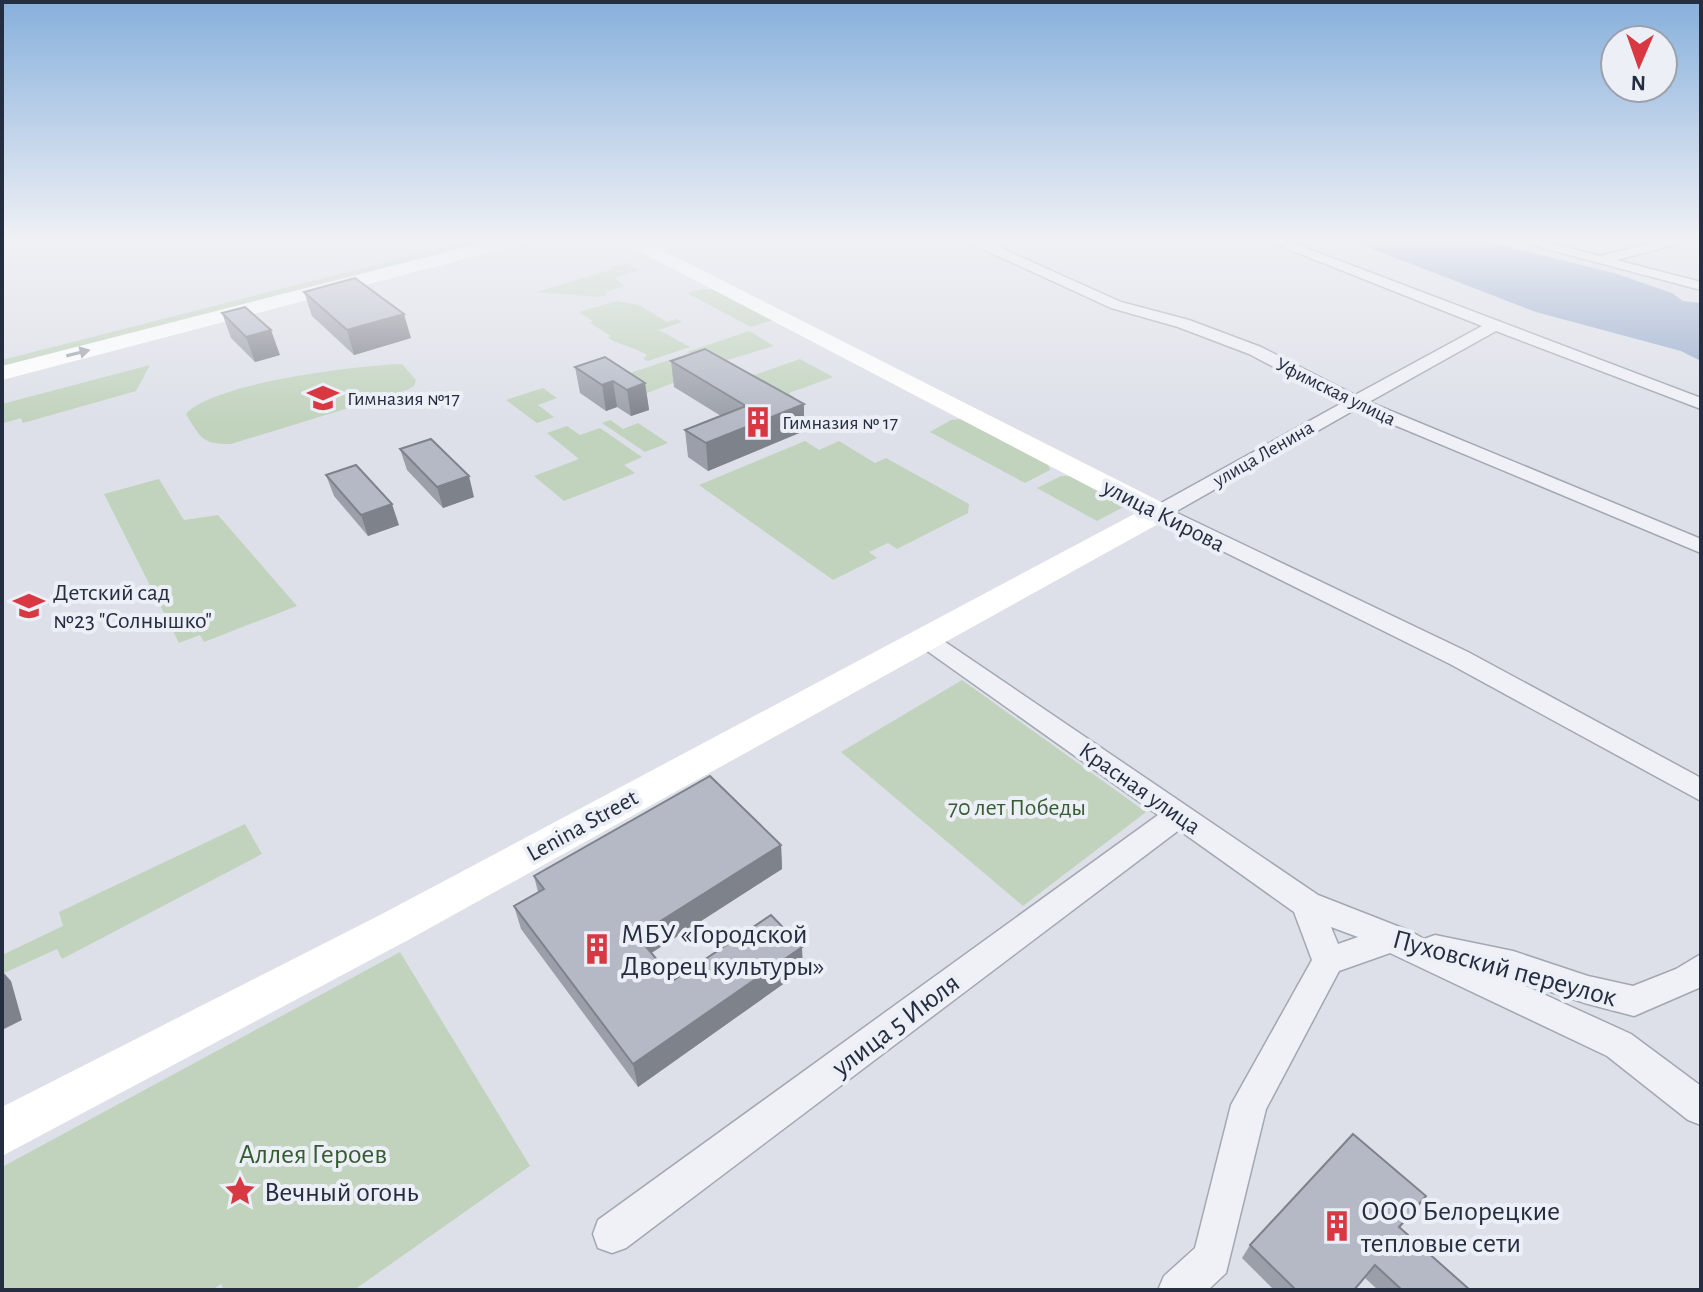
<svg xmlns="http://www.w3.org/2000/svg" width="1703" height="1292" viewBox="0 0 1703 1292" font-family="'Alegreya Sans',sans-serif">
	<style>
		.green { fill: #c1d3bd }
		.water { fill: #95aacb }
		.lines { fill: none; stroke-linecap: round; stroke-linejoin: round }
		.street-casing { stroke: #a2a7b2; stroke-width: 3 }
		.street { fill: #f0f1f6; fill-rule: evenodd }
		.secondary { fill: #fff; fill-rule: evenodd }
		.wall { fill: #9b9fa9 }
		.shaded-wall { fill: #7e828a }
		.building { fill: #b4b9c5; stroke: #7e828a; stroke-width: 2 }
		.oneway { fill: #9da0a9 }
		.labels { text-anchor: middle; stroke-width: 8; stroke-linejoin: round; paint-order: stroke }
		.far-street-label { font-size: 20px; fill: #252d40; stroke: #eceff6 }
		.far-poi-label { font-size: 20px; fill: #252d40; stroke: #eceff6; text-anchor: start }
		.street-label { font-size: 24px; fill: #252d40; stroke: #eceff6 }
		.poi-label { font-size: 24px; fill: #252d40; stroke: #eceff6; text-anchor: start }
		.park-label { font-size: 24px; fill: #365c32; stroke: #eceff6 }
		.near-poi-label { font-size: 28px; fill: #252d40; stroke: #eceff6; text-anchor: start }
		.near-street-label { font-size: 28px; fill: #252d40; stroke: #eceff6 }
		.near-park-label { font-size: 28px; fill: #365c32; stroke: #eceff6 }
	</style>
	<rect width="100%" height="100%" fill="#dde0e8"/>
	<g class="green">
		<path d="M472,240h32l-502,129v-9z"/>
		<path d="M626,263l13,7 -24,8 10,8 -20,6 3,3 -10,2 -62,-5 78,-23 -3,-2z"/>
		<path d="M702,289h11l60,31 -22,7 -64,-34z"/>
		<path d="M617,301l22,4 28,17 10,-3 5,3 -23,8 31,17 -42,14 -5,-2 4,-4c-13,-8 -25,-9 -39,-17l3,-2 -21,-13 3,-2 -14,-9z"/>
		<path d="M749,331l25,15 -60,18 -27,-12z"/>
		<path d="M681,356l30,12 -74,29 -28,-17z"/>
		<path d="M800,359l33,18 -44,16 8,7 -23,9 -23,-33z"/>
		<path d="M402,364l14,16 -2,6 -7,4 -176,54c-30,0 -30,-6 -45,-30 26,-31 173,-49 216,-50z"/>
		<path d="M150,365l-14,26 -113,32 -2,-5 -17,5 -2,-19z"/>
		<path d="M543,388l14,10 -19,7 16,12 -17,6 -31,-23z"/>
		<path d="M962,419l86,45 2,6 -25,13 -95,-51 21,-12z"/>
		<path d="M610,420l13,9 15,-6 30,20 -23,9 -43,-29z"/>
		<path d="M567,426l13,9 20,-7 42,29 -18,8 11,8 -71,28 -30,-25 45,-17 -32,-26z"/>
		<path d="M805,441l14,9 20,-9 36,22 11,-5 83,46 -1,9 -71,36 -9,-6 -19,9 8,6 -44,22 -134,-95z"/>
		<path d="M1061,476h15l53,28 -32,17 -60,-33z"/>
		<path d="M159,479l25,41 34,-5 79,91 -93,36 -4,-7 -21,8 -75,-149z"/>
		<path d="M962,680l184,132 -123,94 -182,-154z"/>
		<path d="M245,824l17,30 -200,105 -5,-10 -55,25v-19l61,-29 -4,-14z"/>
		<path d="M400,952l130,214 -176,124h-130l-3,-6 -9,6h-210v-123z"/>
	</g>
	<path class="water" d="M1349,240h131l134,33 58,20 11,8 18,2v58l-20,-10 -145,-39z"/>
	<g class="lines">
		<defs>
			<g id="street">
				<path d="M963,240h20l138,62 68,18 72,27 94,48 127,-69 -217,-86h20l416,158v11l-205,-78 -127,71 332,137v14l-345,-144 -181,103 293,140 233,126v23l-251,-137 -298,-148 -3,-4 3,-4 190,-105 -93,-49 -71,-27 -67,-19z"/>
				<path d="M1513,240h25l62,16 66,-16h27l-77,20 85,22v8z"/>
				<path d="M924,630l8,3 386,262 92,36 14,8 11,-4 78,16 75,25 45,10 43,-17 25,-15v33l-67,29 -46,-12 -80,-26 123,56 70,52v39l-13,-5 -81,-64 -217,-103 -51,18 -73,138 -40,164 -18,17h-50l6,-14 31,-28 36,-143 81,-145 -18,-48 -115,-82 -553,418 -14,5 -14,-5 -5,-14 5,-14 560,-405 -242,-172 -4,-5 4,-5zM1331,927l27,10 -20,7z"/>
			</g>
		</defs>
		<use href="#street" class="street-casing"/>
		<use href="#street" class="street"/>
		<g class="secondary">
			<path d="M493,240h32l-3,4 -520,136v-14z"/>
			<path d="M618,240h24l527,266 4,6 -4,6 -759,421 -408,217v-49l378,-192 758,-403z"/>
		</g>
	</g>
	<g class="wall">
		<path d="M304,292l107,46 -57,17 -42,-39z"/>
		<path d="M222,313l58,42 -25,7 -24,-24z"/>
		<path d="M671,361l133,43v27l-96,40 -20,-14 -3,-27 36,-14 -47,-29z"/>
		<path d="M575,367l70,16 4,27 -18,6 -14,-9 -11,4 -26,-18z"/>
		<path d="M400,449l74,48 -31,11 -36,-38z"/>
		<path d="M326,475l73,50 -31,11 -34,-40z"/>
		<path d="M781,845l1,24 -131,84 23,27 129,-10 -165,117 -117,-158 -7,-23 24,-14 -4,-16z"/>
		<path d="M1415,1210l-15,18 70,62h-92l-13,-12 -10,12h-81l-32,-32 8,-13z"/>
	</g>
	<g class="shaded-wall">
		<path d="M404,314l7,24 -57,17 -7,-25z"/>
		<path d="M271,330l9,25 -25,7 -9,-25z"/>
		<path d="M613,381l4,26 -11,4 -4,-26z"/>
		<path d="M645,383l4,27 -18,6 -4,-26z"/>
		<path d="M804,404v27l-96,40 -2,-28z"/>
		<path d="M469,476l5,21 -31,11 -6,-21z"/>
		<path d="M392,504l7,21 -31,11 -7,-21z"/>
		<path d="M781,845l1,24 -140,90 -5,-23z"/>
		<path d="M802,947l1,23 -165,117 -5,-23z"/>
		<path d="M2,971l9,10 11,39 -20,10z"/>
	</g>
	<g class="building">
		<path d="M355,278l49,36 -57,16 -43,-38z"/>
		<path d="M245,307l26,23 -25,7 -24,-24z"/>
		<path d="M705,349l99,55 -98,39 -21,-13 61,-24 -75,-45z"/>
		<path d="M605,357l40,26 -18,7 -14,-9 -11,4 -27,-18z"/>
		<path d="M431,439l38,37 -32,11 -37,-38z"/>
		<path d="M356,465l36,39 -31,11 -35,-40z"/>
		<path d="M710,776l71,69 -144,91 37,44 97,-65 31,32 -169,117 -119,-158 30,-17 -10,-13z"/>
		<path d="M1353,1134l73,62 -27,31 71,63h-68l-27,-25 -21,25h-58l-46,-45z"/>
	</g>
	<defs><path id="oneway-solid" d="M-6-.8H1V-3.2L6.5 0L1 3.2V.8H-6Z" transform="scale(2)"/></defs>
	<use class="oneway" href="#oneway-solid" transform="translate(78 353) rotate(-14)"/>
	<linearGradient id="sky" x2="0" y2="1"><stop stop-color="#87b0dc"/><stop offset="0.57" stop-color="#f0f1f5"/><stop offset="1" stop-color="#f0f1f5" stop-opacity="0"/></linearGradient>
	<rect width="1703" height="421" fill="url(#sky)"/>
	<defs>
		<symbol id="school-bare" viewBox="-9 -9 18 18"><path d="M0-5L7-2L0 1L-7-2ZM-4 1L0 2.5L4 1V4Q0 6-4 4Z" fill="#d73841" stroke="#eceff6" stroke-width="2.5" paint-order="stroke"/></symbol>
		<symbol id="building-bare" viewBox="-9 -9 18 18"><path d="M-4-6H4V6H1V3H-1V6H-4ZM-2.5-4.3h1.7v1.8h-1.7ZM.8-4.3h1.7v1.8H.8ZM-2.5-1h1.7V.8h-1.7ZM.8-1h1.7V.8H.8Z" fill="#d73841" stroke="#eceff6" stroke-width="2.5" paint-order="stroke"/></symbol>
		<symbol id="sight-bare" viewBox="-9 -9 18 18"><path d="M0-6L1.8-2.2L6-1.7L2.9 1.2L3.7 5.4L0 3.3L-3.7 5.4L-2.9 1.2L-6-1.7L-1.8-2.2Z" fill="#d73841" stroke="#eceff6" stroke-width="2.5" paint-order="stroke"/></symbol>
	</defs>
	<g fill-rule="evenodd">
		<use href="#school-bare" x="301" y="376" width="44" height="44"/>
		<use href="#building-bare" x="736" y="400" width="44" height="44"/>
		<use href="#school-bare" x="7" y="584" width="44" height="44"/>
		<use href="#building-bare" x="575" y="927" width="44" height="44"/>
		<use href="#sight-bare" x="218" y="1169" width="44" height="44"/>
		<use href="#building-bare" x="1315" y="1204" width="44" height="44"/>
	</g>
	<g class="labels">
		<g class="far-street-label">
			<text transform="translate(1336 391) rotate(26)" y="7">Уфимская улица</text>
			<text transform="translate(1263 453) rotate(-30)" y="7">улица Ленина</text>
		</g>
		<g class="far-poi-label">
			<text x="347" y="405">Гимназия №17</text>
			<text x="782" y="429">Гимназия № 17</text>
		</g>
		<g class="street-label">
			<text transform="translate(1164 515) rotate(27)" y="8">улица Кирова</text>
			<text transform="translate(1140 788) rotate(35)" y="8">Красная улица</text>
			<text transform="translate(582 825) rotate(-29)" y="8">Lenina Street</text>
		</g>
		<g class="poi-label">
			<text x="53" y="600">Детский сад<tspan x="53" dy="28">№23 "Солнышко"</tspan></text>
		</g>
		<g class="park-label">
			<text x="1017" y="815">70 лет Победы</text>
		</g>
		<g class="near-poi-label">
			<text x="621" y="943">МБУ «Городской<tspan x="621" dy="32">Дворец культуры»</tspan></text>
			<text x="264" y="1201">Вечный огонь</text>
			<text x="1361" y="1220">ООО Белорецкие<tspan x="1361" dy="32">тепловые сети</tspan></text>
		</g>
		<g class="near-street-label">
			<text transform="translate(1505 967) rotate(15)" y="10">Пуховский переулок</text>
			<text transform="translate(895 1024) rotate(-37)" y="10">улица 5 Июля</text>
		</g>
		<g class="near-park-label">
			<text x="313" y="1163">Аллея Героев</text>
		</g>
	</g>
	<rect width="1703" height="1292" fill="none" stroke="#252d40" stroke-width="8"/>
	<g transform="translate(1639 64) rotate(182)"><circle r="38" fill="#eceff6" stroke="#9ca1ad" stroke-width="2"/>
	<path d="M0-6L14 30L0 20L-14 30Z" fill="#d73841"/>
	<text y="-12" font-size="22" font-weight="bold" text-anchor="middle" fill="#252d40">N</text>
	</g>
</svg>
